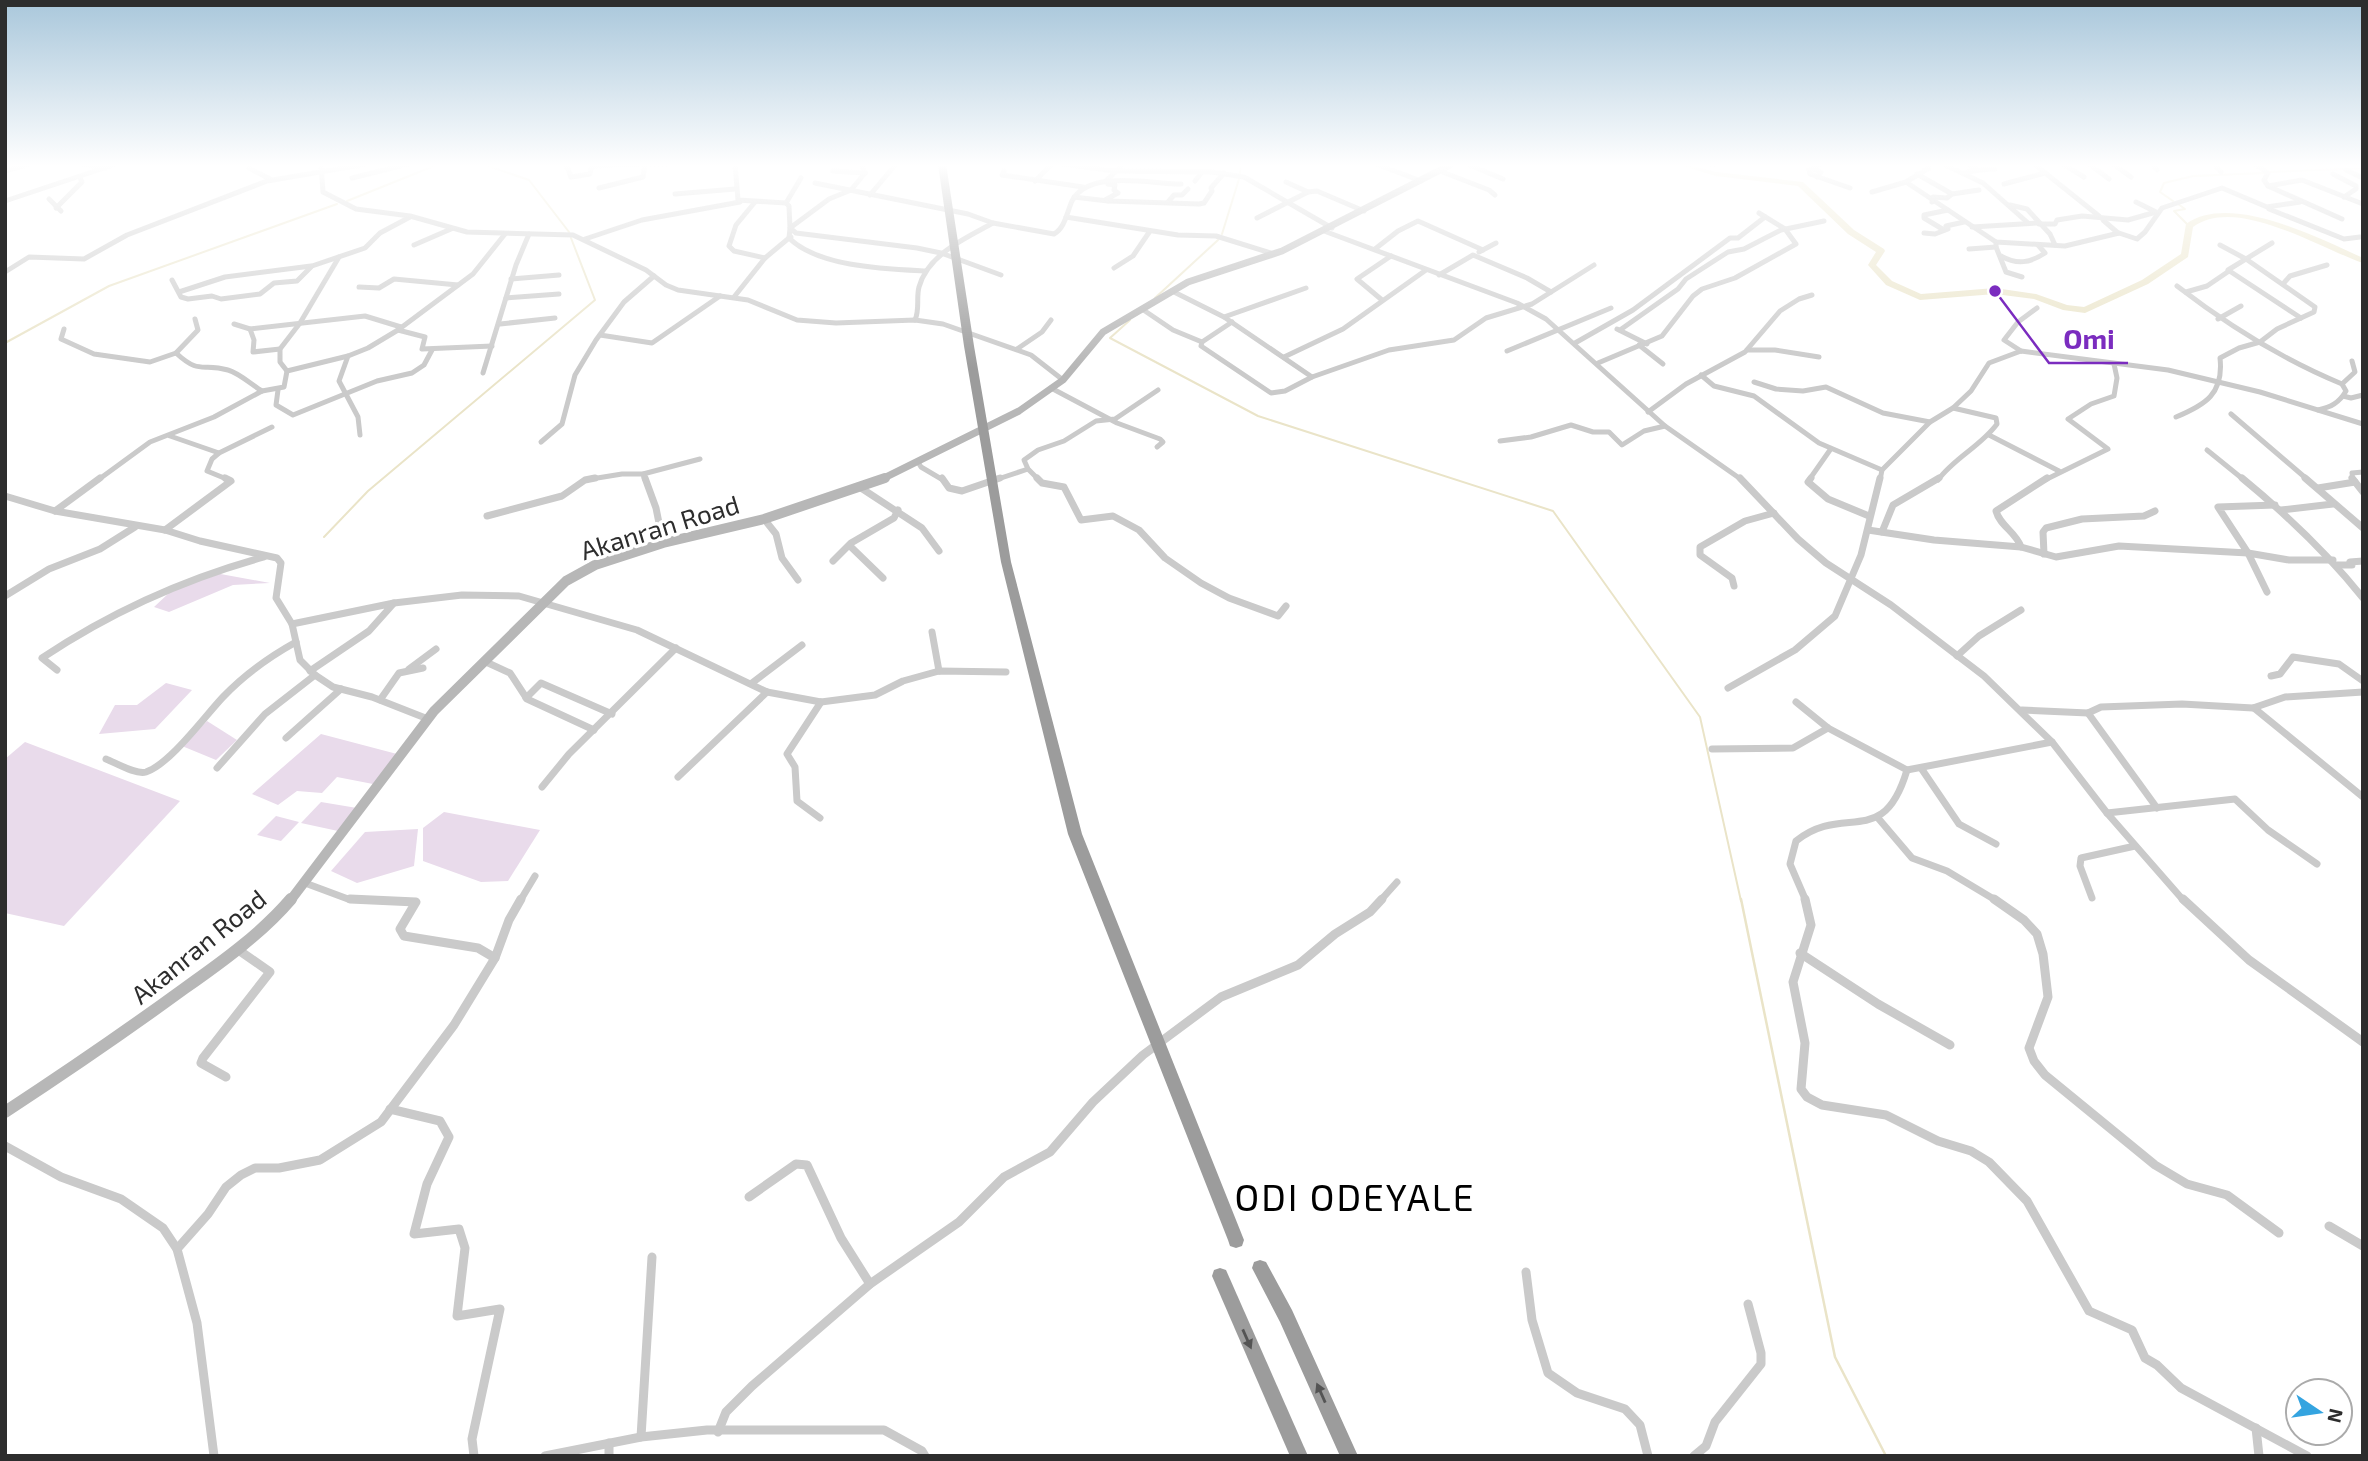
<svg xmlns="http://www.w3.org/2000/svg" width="2368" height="1461" font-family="'Exo 2',sans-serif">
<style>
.green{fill:#e9dbeb}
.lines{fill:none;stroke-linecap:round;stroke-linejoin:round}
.stream-far1{stroke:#eae4c8;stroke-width:2}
.stream{stroke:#eae4c8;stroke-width:2.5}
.river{fill:#eae4c8;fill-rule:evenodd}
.minor-far2{stroke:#cacaca;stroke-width:5}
.minor-far1{stroke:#cacaca;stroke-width:7}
.minor{stroke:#cacaca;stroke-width:9}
.secondary-far2{stroke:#b7b7b7;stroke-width:7}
.secondary-far1{stroke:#b7b7b7;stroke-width:10}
.secondary{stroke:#b7b7b7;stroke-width:12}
.trunk{fill:#9c9c9c;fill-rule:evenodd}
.oneway{fill:#545454}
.labels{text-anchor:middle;stroke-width:7;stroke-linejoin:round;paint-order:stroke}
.street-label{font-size:26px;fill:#2d2d2d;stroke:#fff}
.near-quarter-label{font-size:37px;letter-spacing:2px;fill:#000;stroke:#fff}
.leader{fill:none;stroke:#7b2cbf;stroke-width:2.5}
.callout-dot{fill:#7b2cbf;stroke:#fff;stroke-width:2.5}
.callout-label{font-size:28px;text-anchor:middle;font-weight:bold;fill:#7b2cbf;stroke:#fff;stroke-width:7;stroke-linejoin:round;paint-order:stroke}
</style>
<rect width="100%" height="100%" fill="#fff"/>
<g class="green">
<path d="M215 573 270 583 233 585 169 612 154 607 170 592Z"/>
<path d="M166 683 192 690 155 729 99 734 115 705H137Z"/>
<path d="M207 721 237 740 216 760 182 746Z"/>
<path d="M321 734 397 754 373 784 337 777 322 793 297 791 278 805 252 794Z"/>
<path d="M25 742 180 801 64 926 5 913V759Z"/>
<path d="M321 802 357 808 338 831 301 823Z"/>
<path d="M444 812 540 830 508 881 481 882 423 861V828Z"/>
<path d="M276 816 299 822 281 841 257 835Z"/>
<path d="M418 829 414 866 357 883 331 871 365 832Z"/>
</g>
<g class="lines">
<g class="stream-far1">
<path d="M482 164 529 180 569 232"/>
<path d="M439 165 455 164"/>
<path d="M2350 169 2363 168"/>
<path d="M2269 172 2344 169"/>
<path d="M1240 173 1241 164"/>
<path d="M347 201 439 164"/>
<path d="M2173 201 2160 192 2164 183 2193 176 2264 173"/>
<path d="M2178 204 2185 209 2174 211 2189 226"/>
<path d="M1222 234 1239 179"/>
<path d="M1155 298 1218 240"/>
<path d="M1130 320 1110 338 1258 416 1553 511 1700 717 1741 901"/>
<path d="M5 343 109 286 337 204"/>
<path d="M324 537 368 491 595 300 571 238"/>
</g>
<path class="stream" d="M1741 899 1835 1357 1886 1456"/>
<path class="river" d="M1675 164H1686L1716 172 1803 182 1854 230 1884 249 1885 251 1876 265 1892 281 1921 294 1995 288 2036 294 2067 305 2084 307 2142 280 2181 254 2186 224C2230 192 2319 238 2363 258V263C2319 248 2236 195 2193 227L2188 257 2148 284 2085 313 2063 310 2034 299 1995 294 1920 300 1886 285 1868 265 1876 252 1848 234 1798 186 1716 176Z"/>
<g class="minor-far2">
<path d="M82 164 105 168"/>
<path d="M321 164 323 192 356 209 410 216 467 232 573 235 646 270 666 285 678 290 748 300 797 320 836 323 915 320 943 324 1031 355 1063 380"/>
<path d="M566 164 571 177 590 174 592 164"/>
<path d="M648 164H667"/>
<path d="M735 164 738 200 786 203 789 206 790 228 829 199 851 190 865 173"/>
<path d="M861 164 865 173"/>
<path d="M1062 164 1115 171 1212 172 1244 177 1332 228"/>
<path d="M1376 164 1421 181"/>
<path d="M1467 164 1503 179"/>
<path d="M1709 164H1718"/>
<path d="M1943 164 1983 183 2028 223"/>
<path d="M2034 164 2099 216"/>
<path d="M2063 164 2084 177"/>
<path d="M2089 164 2109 179"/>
<path d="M2113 164 2131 177"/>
<path d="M2152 164 2157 170"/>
<path d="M2214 164 2221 172"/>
<path d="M2255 164 2268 173 2264 180 2268 186 2342 219"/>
<path d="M591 166 643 164"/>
<path d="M249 168 270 179"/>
<path d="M1813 169 1809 170 1810 174 1850 188"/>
<path d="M1978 170 1995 169"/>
<path d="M2346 170 2363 178"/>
<path d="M5 171 29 164"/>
<path d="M833 171 865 173"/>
<path d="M1004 171 1002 175 1083 187"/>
<path d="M1440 171 1489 190 1495 195"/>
<path d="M1964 173 1978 170 1967 164"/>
<path d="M1917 174 1952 194"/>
<path d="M2333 174 2356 186V189L2344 197"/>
<path d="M1817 177 1821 172 1813 169 1820 164"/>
<path d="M352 178 408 164"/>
<path d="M1035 181 1052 164"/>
<path d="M1106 181 1123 164"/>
<path d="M1195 181 1202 172"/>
<path d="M1286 182 1308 192 1317 191 1364 211"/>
<path d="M1906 182 1996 242 2065 246 2119 233 2137 239 2145 232 2162 208 2222 188 2267 207 2300 202"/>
<path d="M815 183 968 214 993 223"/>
<path d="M1108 184 1115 185 1114 190 1118 193 1105 200 1109 201 1199 204 1204 203 1212 191 1211 188 1224 173"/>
<path d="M2004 184 2045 173"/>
<path d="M2268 186 2302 180 2363 204"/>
<path d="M599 188 643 177 645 164"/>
<path d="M1872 192 1906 182 1929 168 1928 165"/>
<path d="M675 194 735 189"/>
<path d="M870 195 896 164"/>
<path d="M1074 197 1108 201"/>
<path d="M49 199 61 211"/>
<path d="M5 201 116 164"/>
<path d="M1168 202 1174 195H1182L1188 189"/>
<path d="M1932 202 1933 197 1947 198 1952 194 1979 190"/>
<path d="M786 203 801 178"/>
<path d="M2010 205 2027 209 2050 234 2055 245"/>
<path d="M56 208 82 182 80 178"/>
<path d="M2269 209 2344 239 2360 237"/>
<path d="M1066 217 1178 235 1216 236 1274 254"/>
<path d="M1257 218 1308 192"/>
<path d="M2103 220 2118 233"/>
<path d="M2039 224H2055L2057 220 2082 216 2128 220 2156 212 2136 202"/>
<path d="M1972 227 2037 223"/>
<path d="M1944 230 1924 218V215L1948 210"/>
<path d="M1324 231 1517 303 1546 319 1665 426 1742 480"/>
<path d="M1924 233 1935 234 1948 229 1946 226 1964 222"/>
<path d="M791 237 789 238C818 267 886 269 926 271"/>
<path d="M585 239 642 220 740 202"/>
<path d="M2272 243 2228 270 2301 318"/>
<path d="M414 245 451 229"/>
<path d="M1996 247 2006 272 2022 277"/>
<path d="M1375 249 1398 231 1418 221 1483 250"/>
<path d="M1969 249 1996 247V242"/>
<path d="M1479 252 1496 243"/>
<path d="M2001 256C2017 265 2030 263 2045 253L2038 245"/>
<path d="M765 258 789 238 790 228 796 233 917 248 941 253 1001 275"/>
<path d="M1114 268 1133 256 1150 231"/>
<path d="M5 272 29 257 84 259 127 235 267 181 367 164"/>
<path d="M1439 275 1473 255 1527 278 1551 292"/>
<path d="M511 279 559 275"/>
<path d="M172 280 181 297 188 299 212 296 221 299 260 294 274 283 297 281 312 266 365 248 380 233 410 217"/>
<path d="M2283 284 2290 276 2327 265"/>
<path d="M2177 286C2229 326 2281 359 2342 384L2346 391C2339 403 2331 407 2318 410"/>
<path d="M359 287 379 288 394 279 458 285"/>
<path d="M1172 291 1224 317 1312 377 1389 350 1454 340 1486 318 1532 304 1594 265"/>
<path d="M179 292 225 277 311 266"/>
<path d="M2186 292 2207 286 2229 271"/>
<path d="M734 297 765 258 734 251 729 246 736 225 755 202"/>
<path d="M506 298 559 294"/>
<path d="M1382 300 1357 279 1391 256"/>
<path d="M1142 309 1173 330 1202 342"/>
<path d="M1224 317 1306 288"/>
<path d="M2218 319 2241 306"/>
<path d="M915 320C920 309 916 298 919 287 928 254 966 238 993 223L1054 234C1065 228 1067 212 1072 201 1089 169 1150 184 1181 184"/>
<path d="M1232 322 1202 342 1201 346 1271 393 1285 391 1312 377"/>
<path d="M234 324 250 329 365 316 401 327"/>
<path d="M500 324 555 318"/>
<path d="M64 329 61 339 94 354 150 362 176 353C201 376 202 362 228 370 239 373 252 385 262 391"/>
<path d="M250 329 254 340 253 352 280 349"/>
<path d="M1617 329 1647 344"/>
<path d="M398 330 425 337 422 349 492 346"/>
<path d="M1620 330 1678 289 1686 279 1728 252 1744 249 1781 230 1824 221"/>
<path d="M600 335 652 343 720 296"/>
<path d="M1575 343 1633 310 1730 238H1738L1765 217"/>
<path d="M1639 345 1663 364"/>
<path d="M1017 349 1042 332 1051 320"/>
<path d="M1747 350H1775L1819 357"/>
<path d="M1507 351 1611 308"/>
<path d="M2021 351 2004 340 2018 322 2037 308"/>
<path d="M176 353 198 330 195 319"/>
<path d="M348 356 339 381 358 417 360 435"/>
<path d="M1284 357 1343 329 1426 270"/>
<path d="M1598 363 1662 336 1693 296 1702 289 1735 278 1796 244 1785 229 1759 213"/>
<path d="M287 371 280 362V349L300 323 339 257"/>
<path d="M483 373 516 265 529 234"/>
<path d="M1701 375 1714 386 1754 396 1819 443 1882 470"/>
<path d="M1754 382 1776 389 1803 391 1826 387 1883 413 1930 422"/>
<path d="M2342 384 2355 372 2352 361"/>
<path d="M1051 388 1117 423 1160 439 1163 442 1157 447"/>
<path d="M278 390 276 405 293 415 377 381 412 373 424 365 432 350"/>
<path d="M2343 396 2351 398 2363 395"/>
<path d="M1648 412 1686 384 1745 352 1780 311 1799 299 1812 295"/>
<path d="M2231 414 2308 480"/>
<path d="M2176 417C2205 405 2224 394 2220 358L2239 348 2260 342 2277 329 2314 312 2315 307 2246 259 2220 245"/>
<path d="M1989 435 2059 471"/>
<path d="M170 436 219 453"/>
<path d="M1500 441 1531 437 1571 425 1593 432H1609L1622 445 1644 431 1665 426"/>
<path d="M541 442 562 424 575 375 596 340 624 302 654 276"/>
<path d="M2207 450 2244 480"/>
<path d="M918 462 921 467 943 480"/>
<path d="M643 474 645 480"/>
<path d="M98 480 150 442 214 417 262 391 284 387 287 371 348 356 368 348 398 330 473 274 505 234"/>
<path d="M229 480 207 471 212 459 219 453 272 427"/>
<path d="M585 480 622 474H643L700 459"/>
<path d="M995 480 1028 469"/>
<path d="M1039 480 1028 469 1024 460 1038 450 1064 441 1096 421 1115 419 1158 390"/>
<path d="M1809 480 1830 450"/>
<path d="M1880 480 1882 470 1930 422 1953 408 1971 391 1989 363 2021 351 2168 370 2260 392 2363 424"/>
<path d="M1938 480C1954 458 1981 446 1997 424L1996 418 1953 408"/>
<path d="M2045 480 2108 449 2068 419 2091 404 2114 396 2117 378 2114 364"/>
<path d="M2353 480 2352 473 2363 472"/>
</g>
<g class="minor-far1">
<path d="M645 478 656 508 663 543"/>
<path d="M942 478 949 488 962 491 1000 478"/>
<path d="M1037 478 1042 483 1064 487 1081 520 1113 516 1139 530 1165 558 1201 583 1229 598 1278 616 1286 606"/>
<path d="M1740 478 1798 539 1826 563 1891 605 1984 676 2052 742 2107 813 2184 901"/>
<path d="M1811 478 1808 482 1828 499 1869 516"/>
<path d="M2242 478C2287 515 2327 553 2363 598"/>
<path d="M2305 478 2363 528"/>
<path d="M2352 478 2363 492"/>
<path d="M861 488 922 528 939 551"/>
<path d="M2318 488 2355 482"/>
<path d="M5 496 55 511 165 530 200 541 277 558 281 563 276 598 292 624 300 660 315 675 333 687 372 697 428 719"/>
<path d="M2281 510 2333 504"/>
<path d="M55 511 100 478"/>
<path d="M487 516 562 496 585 480 595 478"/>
<path d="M764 519 776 534 782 558 798 580"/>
<path d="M165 530 231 481 225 478"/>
<path d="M1868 530 1934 540 2021 547 2056 557 2119 546 2248 553 2218 507 2275 505"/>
<path d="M1882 532 1893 505 1939 478"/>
<path d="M850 546 883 578"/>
<path d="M2021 547C2016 532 2000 526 1996 511L2047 478"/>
<path d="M2044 554 2043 532 2046 528 2082 519 2144 516 2155 511"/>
<path d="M833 561 851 543 894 518 898 510"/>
<path d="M2337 565H2352L2350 562 2363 561"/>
<path d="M1734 586 1732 578 1700 555V547L1745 521 1774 513"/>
<path d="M2267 592 2248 553 2289 560H2333"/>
<path d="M5 596 49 569 100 549 135 527"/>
<path d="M394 603 462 595 519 596 637 630 767 692 821 702 875 695 903 681 939 671 1006 672"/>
<path d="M292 624 394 603 369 631 310 671"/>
<path d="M932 632 939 671"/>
<path d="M1957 656 1979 636 2021 610"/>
<path d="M486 662 510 673 527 699 594 730"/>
<path d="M409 669 436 649"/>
<path d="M57 670 42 658C111 612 184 579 264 557"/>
<path d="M2271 676 2280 674 2293 657 2339 664 2363 681"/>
<path d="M752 683 802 645"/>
<path d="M1728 688 1795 650 1835 616 1861 555 1880 478"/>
<path d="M526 698 541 683 612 714"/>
<path d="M380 700 399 673 423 668"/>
<path d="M1796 702 1828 728 1907 770 2052 742"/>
<path d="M2254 708 2363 797"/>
<path d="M2022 710 2088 713 2101 707 2182 704 2253 708 2285 697 2363 692"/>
<path d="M2088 713 2157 808"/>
<path d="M286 738 341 689"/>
<path d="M1712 749 1793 748 1828 728"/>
<path d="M106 759C116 763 136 775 146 772 170 764 205 716 223 697 244 675 269 657 296 642"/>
<path d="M217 768 265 714 315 675"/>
<path d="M1921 768 1959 824 1996 844"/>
<path d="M678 777 767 692"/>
<path d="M542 787 569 754 676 648"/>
<path d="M2107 813 2235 799 2268 830 2317 864"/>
<path d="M820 818 797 801 795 767 787 754 821 702"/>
<path d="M1878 818 1912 858 1947 871 1997 901"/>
<path d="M305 883 348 899 390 901"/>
<path d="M2092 898 2080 866 2081 858 2135 846"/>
<path d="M520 901 535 876"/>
<path d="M1380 901 1397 882"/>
<path d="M1806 901 1790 864 1796 841C1845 802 1883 851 1907 770"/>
</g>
<g class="minor">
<path d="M1805 899 1811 925 1793 982 1805 1043 1801 1089 1807 1097 1822 1105 1886 1115 1938 1141 1971 1151 1989 1162 2027 1201 2089 1311 2132 1330 2145 1358 2157 1365 2181 1388 2307 1456"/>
<path d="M1994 899 2024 920 2037 934 2043 954 2048 997 2029 1048 2034 1061 2045 1075 2155 1165 2187 1184 2227 1195 2279 1233"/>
<path d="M2183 899 2249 960 2363 1042"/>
<path d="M1800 953 1878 1004 1950 1045"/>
<path d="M495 958 509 920 521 899"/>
<path d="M226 1077 201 1063 203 1058 270 972 237 949"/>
<path d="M390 1109 440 1121 449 1137 427 1184 414 1234 459 1229 465 1248 457 1316 500 1309 472 1439 474 1456"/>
<path d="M5 1146 61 1177 121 1199 163 1228 177 1249 197 1323 214 1456"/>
<path d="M749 1197 796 1164 807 1165 841 1238 870 1284"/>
<path d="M2329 1226 2363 1246"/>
<path d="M177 1249 208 1214 226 1187 241 1175 255 1168H279L320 1160 381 1122 454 1025 495 958 478 948 404 936 400 929 416 902 350 899"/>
<path d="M1526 1272 1532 1320 1548 1373 1577 1393 1625 1409 1640 1425 1648 1456"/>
<path d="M2256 1428 2259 1456"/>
<path d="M718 1432 726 1412 752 1386 870 1284 959 1222 1004 1177 1050 1152 1093 1102 1143 1055 1221 997 1298 965 1335 934 1370 912 1382 899"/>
<path d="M641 1437 652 1257"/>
<path d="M609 1443V1456"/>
<path d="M545 1456 641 1437 707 1430H884L922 1451 925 1456"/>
<path d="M1694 1456 1706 1446 1715 1422 1761 1364V1353L1748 1304"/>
</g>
<path class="secondary-far2" d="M880 480 1019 411 1063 380 1103 332 1188 282 1282 251 1452 164"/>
<path class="secondary-far1" d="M290 901 434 711 566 581 595 565 663 543 764 519 885 478"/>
<path class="secondary" d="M5 1112C66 1072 126 1031 185 988 222 962 262 933 291 899"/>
<g class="trunk">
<path d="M938 164H946L974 346 1011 562 1082 834 1244 1240 1242 1246 1236 1248 1230 1246 1228 1240 1068 834 1001 562 964 346Z"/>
<path d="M1260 1260 1266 1262 1292 1310 1358 1456H1340L1280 1322 1252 1268 1254 1262Z"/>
<path d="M1220 1268 1226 1270 1308 1456H1290L1212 1276 1214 1270Z"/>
</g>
</g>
<defs><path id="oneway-solid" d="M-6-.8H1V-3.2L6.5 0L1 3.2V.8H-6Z" transform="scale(1.75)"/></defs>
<g class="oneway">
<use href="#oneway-solid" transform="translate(1247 1339) rotate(66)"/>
<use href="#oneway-solid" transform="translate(1321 1393) rotate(-114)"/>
</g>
<linearGradient id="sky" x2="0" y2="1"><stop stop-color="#a9c7db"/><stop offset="0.45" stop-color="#fff"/><stop offset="1" stop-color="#fff" stop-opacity="0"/></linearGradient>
<rect width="2368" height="368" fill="url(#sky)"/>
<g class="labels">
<g class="street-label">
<text transform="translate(660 528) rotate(-17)" y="9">Akanran Road</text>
<text transform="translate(199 947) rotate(-39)" y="9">Akanran Road</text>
</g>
<g class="near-quarter-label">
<text x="1355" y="1211">ODI ODEYALE</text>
</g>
</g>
<path class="leader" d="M1995 291L2049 363H2128"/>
<circle class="callout-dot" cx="1995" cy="291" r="7"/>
<g class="callout-label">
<text x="2089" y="349">Omi</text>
</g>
<rect width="2368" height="1461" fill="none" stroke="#2d2d2d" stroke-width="14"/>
<g transform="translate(2319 1412) rotate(103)"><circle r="33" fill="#ffffff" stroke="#ababab" stroke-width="2"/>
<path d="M0-5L12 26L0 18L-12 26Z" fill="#34a4e0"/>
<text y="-10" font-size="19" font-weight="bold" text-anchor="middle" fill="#2d2d2d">N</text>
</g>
</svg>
